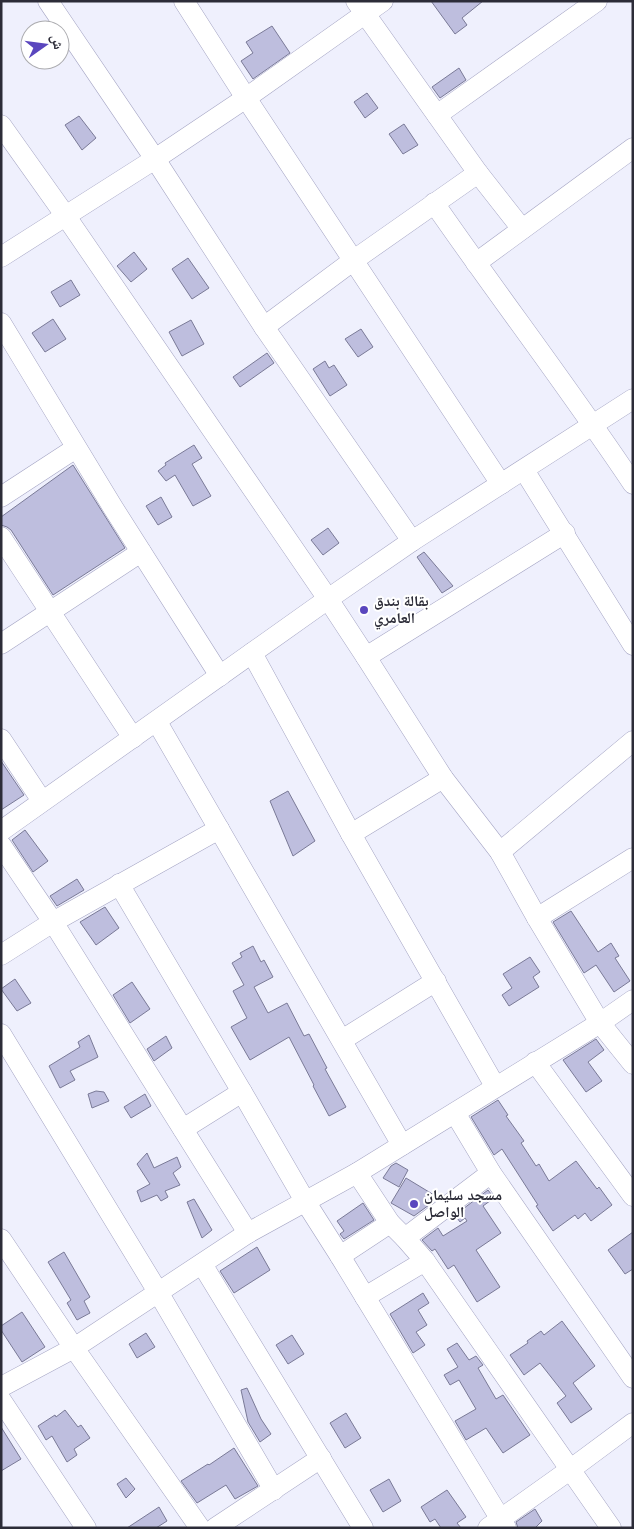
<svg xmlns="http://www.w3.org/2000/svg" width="634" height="1529" font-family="'Work Sans','Noto Naskh Arabic',sans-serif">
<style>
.building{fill:#bebede;stroke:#7a7a97}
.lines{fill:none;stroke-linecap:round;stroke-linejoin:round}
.minor-casing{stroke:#a5a5c4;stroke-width:21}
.minor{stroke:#fff;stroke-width:20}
.poi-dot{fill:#5a46be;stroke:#fff;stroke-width:2}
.labels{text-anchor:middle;stroke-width:4;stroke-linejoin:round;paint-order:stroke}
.poi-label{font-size:15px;font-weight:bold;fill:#2c2c38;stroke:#fff;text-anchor:start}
</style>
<rect width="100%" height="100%" fill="#eff0fd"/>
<g class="building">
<path d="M431 1H483L462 18 467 25 455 34Z"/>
<path d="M272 26 290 53 253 79 241 61 253 53 246 42Z"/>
<path d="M459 68 466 80 440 98 432 87Z"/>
<path d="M367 93 378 108 365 118 354 102Z"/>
<path d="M79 116 96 138 82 150 65 125Z"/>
<path d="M404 124 418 145 403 154 389 134Z"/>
<path d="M134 252 147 269 131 282 117 266Z"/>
<path d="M188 258 209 288 192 299 172 269Z"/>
<path d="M71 280 80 295 60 307 51 292Z"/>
<path d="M53 319 66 339 45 352 32 333Z"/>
<path d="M191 320 204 344 182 356 169 332Z"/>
<path d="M361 329 373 347 358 357 345 339Z"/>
<path d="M267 353 274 363 240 387 233 377Z"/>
<path d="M325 361 329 368 334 365 347 385 330 396 313 369Z"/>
<path d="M194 445 202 458 192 464 211 496 193 506 175 475 166 481 158 471 166 465 165 463Z"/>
<path d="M73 465 125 548 53 595 11 530 7 527 1 525V517Z"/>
<path d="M161 497 172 517 158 525 146 506Z"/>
<path d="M328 528 339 543 323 555 311 540Z"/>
<path d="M424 552 453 586 442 593 417 557Z"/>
<path d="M1 761 24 795 1 810Z"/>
<path d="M288 791 315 841 293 856 270 801Z"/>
<path d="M25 830 48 861 33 872 12 840Z"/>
<path d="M77 879 84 890 57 906 50 896Z"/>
<path d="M105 907 119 928 96 945 80 922Z"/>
<path d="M571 911 598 952 611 943 619 956 615 958 630 981 614 992 596 965 584 973 553 922Z"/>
<path d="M253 946 261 962 264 960 273 977 254 987 268 1013 287 1003 304 1036 309 1034 327 1068 325 1069 346 1107 329 1116 313 1086 314 1085 289 1037 250 1060 231 1027 247 1018 233 991 244 985 232 963 242 957 240 953Z"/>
<path d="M530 957 540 972 533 977 539 987 509 1006 502 995 512 988 503 974Z"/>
<path d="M15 979 31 1003 17 1011 1 989Z"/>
<path d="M132 982 150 1009 130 1023 113 995Z"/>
<path d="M89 1035 98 1057 70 1071 75 1080 60 1088 49 1066 80 1047 78 1042Z"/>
<path d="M166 1036 172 1048 154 1061 147 1049Z"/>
<path d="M596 1039 604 1050 588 1062 602 1081 586 1092 563 1060Z"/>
<path d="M96 1091 104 1092 109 1101 92 1108 88 1094Z"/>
<path d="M145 1094 151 1106 131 1118 124 1107Z"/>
<path d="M498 1100 508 1115 506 1116 524 1141 521 1143 536 1166 539 1164 549 1181 576 1161 597 1189 599 1187 612 1205 591 1221 585 1213 578 1219 575 1215 553 1231 536 1206 538 1205 502 1149 494 1155 471 1117Z"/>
<path d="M147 1153 154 1168 177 1157 181 1167 173 1173 180 1185 165 1191 168 1197 161 1201 157 1195 141 1202 137 1191 150 1184 137 1164Z"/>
<path d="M396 1163 408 1170 399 1187 383 1178 391 1166Z"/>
<path d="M406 1178 434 1195 429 1205 414 1216 391 1203Z"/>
<path d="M488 1190 494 1198 483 1206 501 1233 476 1250 500 1287 477 1302 454 1265 448 1269 435 1249 432 1251 422 1240 438 1228 443 1236 467 1221 465 1218 460 1222 455 1215Z"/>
<path d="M194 1199 212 1230 202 1238 187 1202Z"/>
<path d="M363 1203 374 1220 344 1239 340 1234 344 1231 337 1221Z"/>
<path d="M633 1232V1269L625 1274 608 1250Z"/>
<path d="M257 1247 270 1270 234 1293 220 1271Z"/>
<path d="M64 1252 90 1297 84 1301 90 1313 77 1320 67 1303 71 1300 48 1262Z"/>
<path d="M423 1293 429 1303 418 1310 427 1325 416 1332 425 1345 413 1353 390 1314Z"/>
<path d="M22 1312 45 1347 22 1362 1 1330V1326Z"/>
<path d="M562 1321 595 1366 573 1383 592 1409 571 1423 557 1403 566 1396 540 1363 524 1375 510 1355 528 1343 527 1341 541 1331 544 1335Z"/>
<path d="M146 1333 155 1347 137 1358 129 1344Z"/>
<path d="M292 1335 304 1354 288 1364 276 1345Z"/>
<path d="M457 1343 469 1360 476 1356 483 1365 478 1368 496 1399 503 1395 530 1435 503 1453 486 1428 466 1440 455 1421 476 1409 459 1380 450 1385 444 1375 458 1367 447 1349Z"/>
<path d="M247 1388 261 1419 271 1434 260 1442 248 1422 241 1390Z"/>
<path d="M65 1410 78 1427 81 1425 90 1438 74 1449 77 1455 67 1462 52 1436 46 1440 38 1426 55 1415 56 1417Z"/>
<path d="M346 1413 361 1438 345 1448 330 1423Z"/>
<path d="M1 1427 21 1459 1 1471Z"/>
<path d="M234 1448 258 1486 235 1499 226 1485 197 1503 181 1481 208 1464 209 1465Z"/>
<path d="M126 1478 135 1489 126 1498 117 1484Z"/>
<path d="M389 1479 401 1501 383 1512 370 1490Z"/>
<path d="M447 1490 466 1517 457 1523 461 1528H441L435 1519 430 1522 421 1507Z"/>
<path d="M159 1507 167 1521 156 1528H127Z"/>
<path d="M535 1509 542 1521 535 1528H518L516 1522Z"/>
</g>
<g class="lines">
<defs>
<g id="minor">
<path d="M48 1 155 159 264 327 412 541"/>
<path d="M184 1 246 98 501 484"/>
<path d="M356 1 478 173 522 229"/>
<path d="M437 115 597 1"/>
<path d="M1 125 65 215 328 599 366 657 443 778 500 852 537 918 600 1023 633 1064"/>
<path d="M434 203C499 297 569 388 633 484"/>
<path d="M1 257 155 159 246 98 383 1"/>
<path d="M476 263 633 148"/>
<path d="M1 323 112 506 220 676"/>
<path d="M264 327 354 260 478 173"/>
<path d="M524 470 633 645"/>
<path d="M1 497 76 448"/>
<path d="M1 537 133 738"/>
<path d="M1 644 141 552"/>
<path d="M252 653 351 834 495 1086"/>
<path d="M366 657 565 533"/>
<path d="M157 722 402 1145"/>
<path d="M1 739 42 801"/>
<path d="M1 831 328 599 412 541 633 399"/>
<path d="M351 834 443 778"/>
<path d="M1 845 53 922 248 1233"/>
<path d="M500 852 633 741"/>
<path d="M119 884 242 1092 305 1201 340 1256 506 1528"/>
<path d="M537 918 633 858"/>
<path d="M1 955 53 922 219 829"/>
<path d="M1 1034 158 1292 274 1490"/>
<path d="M342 1040 436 981"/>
<path d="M535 1062 633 1196"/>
<path d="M455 1113 491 1173 633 1378"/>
<path d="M183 1129 242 1092"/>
<path d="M357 1173 390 1223 405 1238 425 1261 611 1528"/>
<path d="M405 1238 491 1173"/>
<path d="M1 1239 74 1348 200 1528"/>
<path d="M340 1256 390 1223"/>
<path d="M202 1264 363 1528"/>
<path d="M365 1297 425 1261"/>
<path d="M1 1387 74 1348 248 1233 357 1173 600 1023 633 1000"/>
<path d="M1 1400 86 1528"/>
<path d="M215 1528 321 1458"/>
<path d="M488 1528 571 1469 633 1423"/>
</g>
</defs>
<use href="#minor" class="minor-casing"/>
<use href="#minor" class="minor"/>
</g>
<g class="poi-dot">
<circle cx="364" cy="610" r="5"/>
<circle cx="414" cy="1204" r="5"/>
</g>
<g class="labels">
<g class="poi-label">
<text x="374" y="606">بقالة بندق<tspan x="374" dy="17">العامري</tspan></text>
<text x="424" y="1200">مسجد سليمان<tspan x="424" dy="17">الواصل</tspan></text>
</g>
</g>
<rect width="634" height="1529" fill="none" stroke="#2c2c38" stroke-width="5"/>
<g transform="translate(45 45) rotate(76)"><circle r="24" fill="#ffffff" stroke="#ababaf"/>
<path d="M0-4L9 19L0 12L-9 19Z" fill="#5a46be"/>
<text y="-8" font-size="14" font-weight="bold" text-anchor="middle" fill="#2c2c38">ش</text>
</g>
</svg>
